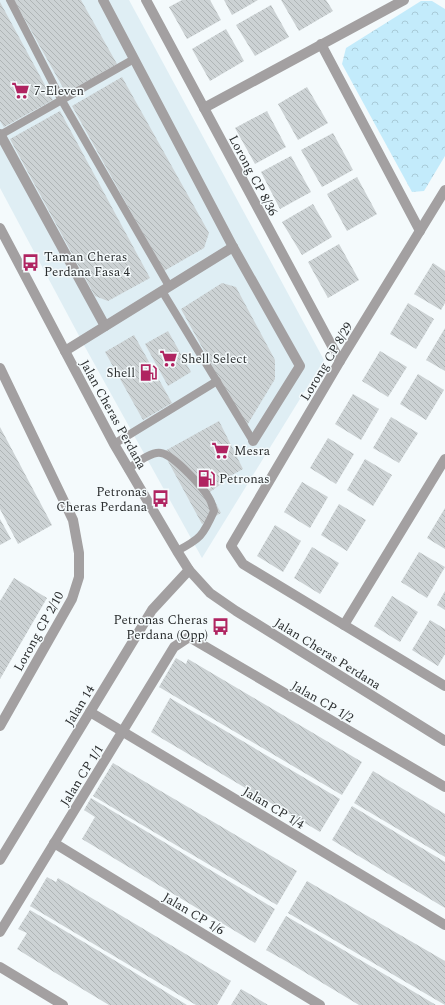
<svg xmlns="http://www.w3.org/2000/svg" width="445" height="1005" font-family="Spectral,serif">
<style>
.built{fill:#dfeef4}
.park{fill:url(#park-crowns)}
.building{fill:url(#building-back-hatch)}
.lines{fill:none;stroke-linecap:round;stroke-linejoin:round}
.service{stroke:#a3a0a1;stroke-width:8}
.minor{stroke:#a3a0a1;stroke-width:10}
.tertiary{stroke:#a3a0a1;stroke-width:10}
.labels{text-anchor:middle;stroke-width:3;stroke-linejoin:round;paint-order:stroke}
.poi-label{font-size:13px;fill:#2b2e2f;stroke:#f4fafc;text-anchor:start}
.street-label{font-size:13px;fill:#2b2e2f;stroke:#f4fafc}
</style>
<defs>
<pattern id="park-crowns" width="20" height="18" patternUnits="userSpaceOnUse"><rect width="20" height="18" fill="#c3ebfb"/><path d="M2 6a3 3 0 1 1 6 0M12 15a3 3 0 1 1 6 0" fill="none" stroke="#a8cad7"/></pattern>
<pattern id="building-back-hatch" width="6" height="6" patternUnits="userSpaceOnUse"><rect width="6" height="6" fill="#ccd2d4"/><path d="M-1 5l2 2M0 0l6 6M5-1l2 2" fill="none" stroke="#afb5b6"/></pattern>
</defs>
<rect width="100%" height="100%" fill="#f4fafc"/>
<path class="built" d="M0 0H129L324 360 202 558 85 347 0 188Z"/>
<path class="park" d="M421 1H432L445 9V156L424 191 412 192 342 64 346 48Z"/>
<g class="building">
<path d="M14 0H81L117 64 66 93Z"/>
<path d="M182 0H210L221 20 187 39 169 7Z"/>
<path d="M224 0H258L232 15Z"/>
<path d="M281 0H326L333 11 299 31Z"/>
<path d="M0 2 53 100 4 127 0 121Z"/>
<path d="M271 5 289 37 255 56 236 25Z"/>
<path d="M226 29 244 61 210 81 192 49Z"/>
<path d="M122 77 209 233 204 248 164 271 72 106Z"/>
<path d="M307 87 328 123 298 140 278 104Z"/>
<path d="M60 111 150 278 108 301 95 296 10 139Z"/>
<path d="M267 111 286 147 255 164 235 128Z"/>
<path d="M333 133 353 170 322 187 301 150Z"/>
<path d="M291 156 311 192 280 209 261 172Z"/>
<path d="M357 177 377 214 347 231 327 194Z"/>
<path d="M313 204 332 237 302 255 282 222Z"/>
<path d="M339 244 359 280 328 298 308 262Z"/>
<path d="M433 263 445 271V303L441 310 414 294Z"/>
<path d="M222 283 236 287 275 360V379L246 427 181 309Z"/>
<path d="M408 303 434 319 416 349 390 334Z"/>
<path d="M445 328V371L426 360Z"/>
<path d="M168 331 191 372 168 386 145 344Z"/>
<path d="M134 335 172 403 143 420 105 352Z"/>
<path d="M380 351 407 367 388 397 362 381Z"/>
<path d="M418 374 444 390 426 420 400 404Z"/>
<path d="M353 394 379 409 361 440 335 424Z"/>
<path d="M391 417 418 433 399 463 373 448Z"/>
<path d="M219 421 243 469 223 480 224 482 210 492 221 513 202 524 163 452Z"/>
<path d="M0 427 52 525 18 544 0 509Z"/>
<path d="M328 438 354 454 336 484 310 468Z"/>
<path d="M365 459 392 475 373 506 347 490Z"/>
<path d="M302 482 328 497 310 528 284 512Z"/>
<path d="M339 504 366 520 347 551 321 535Z"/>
<path d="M445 508V549L427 538Z"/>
<path d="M0 519 11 539 0 545Z"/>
<path d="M275 525 301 541 283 572 257 556Z"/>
<path d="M312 547 339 563 320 594 294 578Z"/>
<path d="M419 552 445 567 427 598 401 582Z"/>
<path d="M14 578 47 598 0 679V601Z"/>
<path d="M445 591V610L437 605Z"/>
<path d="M392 596 418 612 400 642 374 626Z"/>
<path d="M430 620 445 629V654L438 666 412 650Z"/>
<path d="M176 658 186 664 188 659 362 762 342 795 159 687Z"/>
<path d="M170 698 340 799 320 832 151 732Z"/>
<path d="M113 763 297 871 277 905 93 796Z"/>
<path d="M373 771 445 814V857L354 803Z"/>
<path d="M91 798 275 909 255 943 82 839 95 817 84 810Z"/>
<path d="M352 806 445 862V908L332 840Z"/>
<path d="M47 877 56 882 58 878 231 981 217 1005H196L30 906Z"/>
<path d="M307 881 445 961V1005L288 913Z"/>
<path d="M30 910 124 966 187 1005H109L54 972 17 949 27 933 18 929Z"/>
<path d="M286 916 384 974 436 1005H359L291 964 266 950Z"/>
<path d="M241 989 253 996 268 1005H231Z"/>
</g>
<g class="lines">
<g class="service">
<path d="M10 0 61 99 169 286"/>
<path d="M0 135 134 59"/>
<path d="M162 291 253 441"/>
<path d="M114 444 217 381"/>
<path d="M128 469C137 463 151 451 161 453 174 455 206 490 211 502 212 505 213 508 214 511 203 536 200 539 177 551"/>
</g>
<g class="minor">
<path d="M103 0 233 247 300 366 253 441"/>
<path d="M146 0 340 361"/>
<path d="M321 44 420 231"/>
<path d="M204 108 404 0"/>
<path d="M0 134 105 326"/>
<path d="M445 190 340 361 231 546 243 564 445 686"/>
<path d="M65 351 233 247"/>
<path d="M0 368 73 520 79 553V577L72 599 0 726"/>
<path d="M344 625 445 459"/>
<path d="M90 712 445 925"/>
<path d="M54 843 320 1005"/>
<path d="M0 932 174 647 189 637 445 787"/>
<path d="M0 967 63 1005"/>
</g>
<g class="tertiary">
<path d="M0 228 114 444 177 551 189 570 210 593 236 611 445 741"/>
<path d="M0 860 152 610 189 570"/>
</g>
</g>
<defs>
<symbol id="supermarket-bare" viewBox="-9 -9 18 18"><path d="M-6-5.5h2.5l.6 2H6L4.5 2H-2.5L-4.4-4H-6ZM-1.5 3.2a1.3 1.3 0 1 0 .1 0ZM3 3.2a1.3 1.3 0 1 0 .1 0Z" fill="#b02461" stroke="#f4fafc" stroke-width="2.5" paint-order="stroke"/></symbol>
<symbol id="bus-bare" viewBox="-9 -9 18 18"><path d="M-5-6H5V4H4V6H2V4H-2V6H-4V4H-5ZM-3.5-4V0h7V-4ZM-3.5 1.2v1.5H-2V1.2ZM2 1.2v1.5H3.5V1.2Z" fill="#b02461" stroke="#f4fafc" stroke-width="2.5" paint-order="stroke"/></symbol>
<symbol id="fuel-bare" viewBox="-9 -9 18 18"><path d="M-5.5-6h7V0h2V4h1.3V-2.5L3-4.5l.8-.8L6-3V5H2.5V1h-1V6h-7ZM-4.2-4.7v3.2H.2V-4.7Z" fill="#b02461" stroke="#f4fafc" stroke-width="2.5" paint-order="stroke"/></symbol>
</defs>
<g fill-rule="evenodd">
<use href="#supermarket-bare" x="8" y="78" width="25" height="25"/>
<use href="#bus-bare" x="18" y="250" width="25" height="25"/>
<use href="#supermarket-bare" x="156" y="346" width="25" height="25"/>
<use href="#fuel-bare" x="136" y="360" width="25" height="25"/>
<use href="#supermarket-bare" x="208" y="438" width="25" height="25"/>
<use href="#fuel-bare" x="194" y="466" width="25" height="25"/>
<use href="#bus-bare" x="148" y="486" width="25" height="25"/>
<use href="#bus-bare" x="208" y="614" width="25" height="25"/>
</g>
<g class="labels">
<g class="poi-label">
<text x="34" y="95">7-Eleven</text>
<text x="44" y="261">Taman Cheras<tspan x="44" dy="15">Perdana Fasa 4</tspan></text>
<text x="181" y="363">Shell Select</text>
<text x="135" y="377" text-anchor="end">Shell</text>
<text x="234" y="455">Mesra</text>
<text x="219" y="483">Petronas</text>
<text x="147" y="496" text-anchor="end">Petronas<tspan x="147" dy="15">Cheras Perdana</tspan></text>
<text x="208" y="624" text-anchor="end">Petronas Cheras<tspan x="208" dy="15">Perdana (Opp)</tspan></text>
</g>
<g class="street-label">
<text transform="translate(254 175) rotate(62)" y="5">Lorong CP 8/36</text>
<text transform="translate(326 361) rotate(-59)" y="5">Lorong CP 8/29</text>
<text transform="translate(114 414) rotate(61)" y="5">Jalan Cheras Perdana</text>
<text transform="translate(38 631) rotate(-61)" y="5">Lorong CP 2/10</text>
<text transform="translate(328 653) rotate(32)" y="5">Jalan Cheras Perdana</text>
<text transform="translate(323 701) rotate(30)" y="5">Jalan CP 1/2</text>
<text transform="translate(79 705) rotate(-59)" y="5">Jalan 14</text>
<text transform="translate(81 775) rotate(-58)" y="5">Jalan CP 1/1</text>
<text transform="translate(274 807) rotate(31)" y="5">Jalan CP 1/4</text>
<text transform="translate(194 913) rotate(31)" y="5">Jalan CP 1/6</text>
</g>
</g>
</svg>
